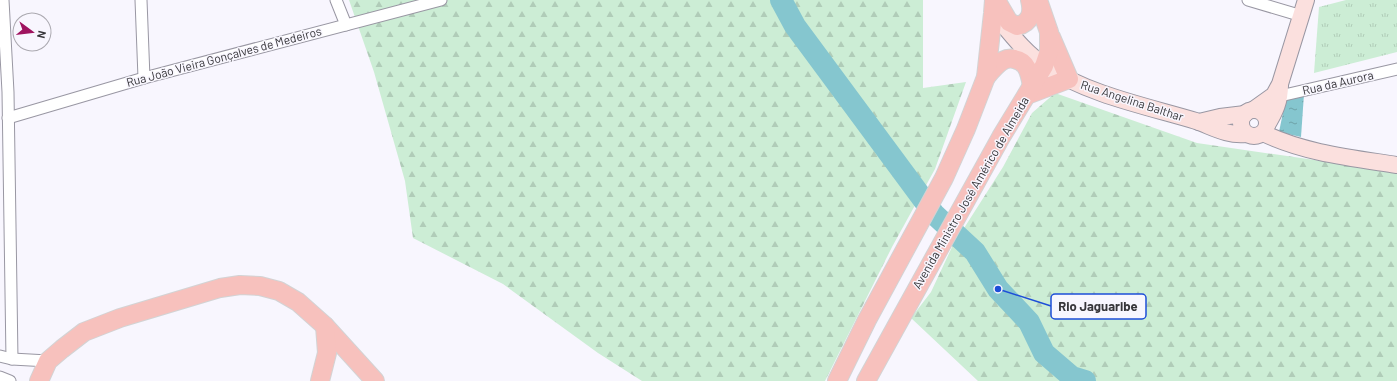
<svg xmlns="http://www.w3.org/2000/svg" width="1397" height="381" font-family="Barlow,sans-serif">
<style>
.grass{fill:url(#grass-tufts)}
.forest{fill:url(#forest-firs)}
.water{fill:url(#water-ripples)}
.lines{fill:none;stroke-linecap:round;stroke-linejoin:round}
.river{stroke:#85c6cf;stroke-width:22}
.street-casing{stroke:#9997a3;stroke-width:13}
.secondary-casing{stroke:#9997a3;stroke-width:18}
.primary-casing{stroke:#d3d3d4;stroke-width:20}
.street{stroke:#fff;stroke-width:11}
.secondary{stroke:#fbe0de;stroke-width:16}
.primary{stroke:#f7c1bd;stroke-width:18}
.labels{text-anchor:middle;stroke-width:3;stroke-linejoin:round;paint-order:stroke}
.street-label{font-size:12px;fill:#37363a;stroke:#f8f6fe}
.leader{fill:none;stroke:#1d4ed8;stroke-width:1.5}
.callout-dot{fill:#1d4ed8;stroke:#f8f6fe;stroke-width:1.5}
.callout{fill:#f8f6fe;stroke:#1d4ed8;stroke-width:1.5}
.callout-label{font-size:13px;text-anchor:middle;font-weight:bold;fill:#37363a}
</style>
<defs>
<pattern id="grass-tufts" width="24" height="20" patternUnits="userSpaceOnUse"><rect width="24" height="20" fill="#ccedd5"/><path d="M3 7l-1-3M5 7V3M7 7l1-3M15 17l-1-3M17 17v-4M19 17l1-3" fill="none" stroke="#b0ccb8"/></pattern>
<pattern id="forest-firs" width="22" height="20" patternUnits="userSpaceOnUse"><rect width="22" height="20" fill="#ccedd5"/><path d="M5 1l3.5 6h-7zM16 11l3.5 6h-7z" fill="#b0ccb8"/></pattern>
<pattern id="water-ripples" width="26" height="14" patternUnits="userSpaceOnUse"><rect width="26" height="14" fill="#85c6cf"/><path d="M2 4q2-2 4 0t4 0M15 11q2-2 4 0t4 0" fill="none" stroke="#6ea2a9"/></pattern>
</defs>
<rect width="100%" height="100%" fill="#f8f6fe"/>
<path class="grass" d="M1346 0H1397V52L1314 73 1319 7Z"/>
<g class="forest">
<path d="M349 0H923V88L966 82 935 169 892 247 825 381H642L598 353 503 284 413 238 405 181 374 72Z"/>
<path d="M1055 93 1197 143 1397 172V381H978L911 318 931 292 952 247 1003 167 1032 113Z"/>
</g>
<path class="water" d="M1304 94 1301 137 1279 132 1286 98Z"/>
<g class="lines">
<path class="river" d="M781 0 795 26 934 214 975 252 998 289 1029 322 1044 353 1072 377 1085 381"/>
<defs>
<g id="street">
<path d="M3 0 8 92 12 359"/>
<path d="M141 0 144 78"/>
<path d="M336 0 346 25"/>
<path d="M1248 0 1302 16"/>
<path d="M1274 95 1280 96 1397 69"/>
<path d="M8 118 144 78 441 0"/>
<path d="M0 356 12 359 48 361"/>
<path d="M0 377 10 381"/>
</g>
<g id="secondary">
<path d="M996 16C1011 34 1025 53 1045 66 1089 95 1146 106 1196 121 1213 127 1227 136 1246 134"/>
<circle cx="1254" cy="123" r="13"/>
<path d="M1253 110 1274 95 1280 84 1306 0"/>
<path d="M1199 122 1220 117 1245 114"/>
<path d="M1267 125C1275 112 1280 101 1280 85"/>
<path d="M1263 133C1304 153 1352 158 1397 165"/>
</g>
<g id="primary">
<path d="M996 0 1009 22 1017 26C1031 23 1033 12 1030 0"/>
<path d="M986 77C991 71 996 65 1002 61 1006 59 1010 58 1014 59 1028 61 1030 75 1032 86"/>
<path d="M1027 95 1069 79 1051 37"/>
<path d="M39 381 48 361 62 349 84 332 120 318 220 288 240 285 260 286 279 291 298 302 325 326 375 381"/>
<path d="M320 381 327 353 325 326"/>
<path d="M837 381 867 320 944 178 966 129 986 77 993 13 994 0"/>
<path d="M866 381 1001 137 1044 66 1049 51V32L1038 0"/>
</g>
</defs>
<use href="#street" class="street-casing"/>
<use href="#secondary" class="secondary-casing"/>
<use href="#primary" class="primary-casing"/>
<use href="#street" class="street"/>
<use href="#secondary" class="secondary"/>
<use href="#primary" class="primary"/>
</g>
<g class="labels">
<g class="street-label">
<text transform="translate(224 57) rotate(-15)" y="4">Rua João Vieira Gonçalves de Medeiros</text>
<text transform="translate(1338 83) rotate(-13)" y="4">Rua da Aurora</text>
<text transform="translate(1132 101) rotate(18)" y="4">Rua Angelina Balthar</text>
<text transform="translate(971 193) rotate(-60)" y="4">Avenida Ministro José Américo de Almeida</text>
</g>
</g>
<path class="leader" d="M998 289L1051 306"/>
<circle class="callout-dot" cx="998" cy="289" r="4"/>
<rect class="callout" x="1051" y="294" width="95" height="25" rx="4"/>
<g class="callout-label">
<text x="1098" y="311">Rio Jaguaribe</text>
</g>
<g transform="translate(32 32) rotate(105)"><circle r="19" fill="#f8f6fe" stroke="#aba9b0"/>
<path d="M0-3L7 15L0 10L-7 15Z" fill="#9f135f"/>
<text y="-6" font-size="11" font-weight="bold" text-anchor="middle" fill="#37363a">N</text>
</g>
</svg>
